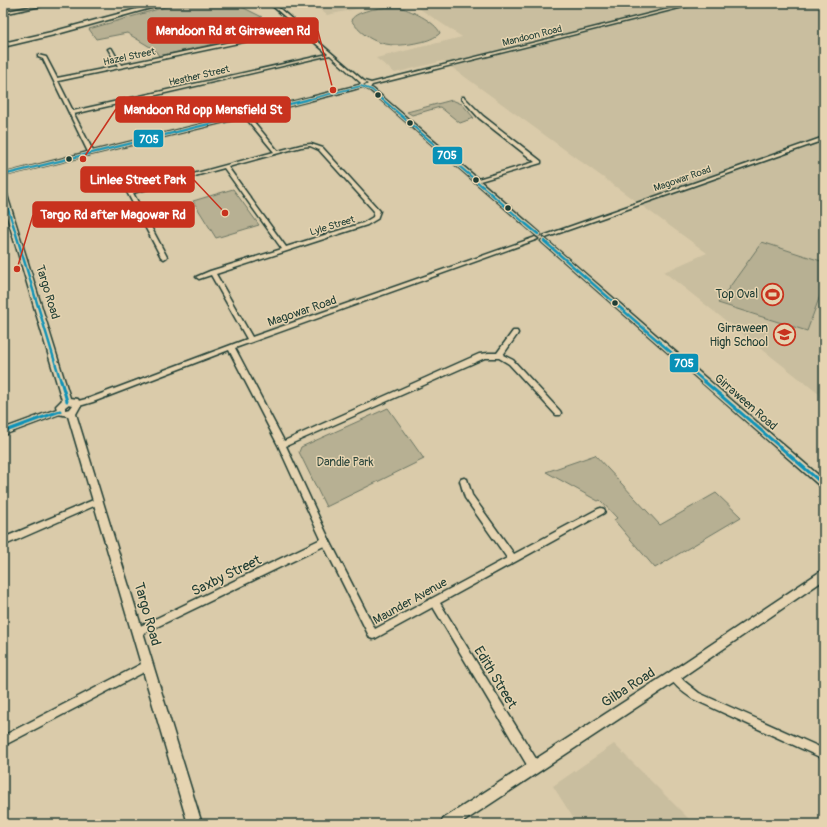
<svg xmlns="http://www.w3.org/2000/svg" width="827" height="827" font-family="Pangolin,sans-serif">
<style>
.built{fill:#c9be9f}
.green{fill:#b7b093;stroke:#6b7664}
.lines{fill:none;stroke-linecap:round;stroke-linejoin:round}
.minor-casing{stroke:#1f3d34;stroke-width:3}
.tertiary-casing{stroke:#1f3d34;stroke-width:3}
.trunk-casing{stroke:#1f3d34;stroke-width:3}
.minor{fill:#e6d4b1;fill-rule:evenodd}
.tertiary{fill:#e6d4b1;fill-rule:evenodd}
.trunk{fill:#e6d4b1;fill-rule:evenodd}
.bus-1-far3-casing{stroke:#e6d4b1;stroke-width:3}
.bus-1-far2-casing{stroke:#e6d4b1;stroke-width:4}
.bus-1-far1-casing{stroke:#e6d4b1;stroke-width:5}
.bus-1-casing{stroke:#e6d4b1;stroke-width:6}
.bus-1-far3{stroke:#0991b7;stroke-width:1.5}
.bus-1-far2{stroke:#0991b7;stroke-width:2}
.bus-1-far1{stroke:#0991b7;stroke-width:2.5}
.bus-1{stroke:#0991b7;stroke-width:3}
.bus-dot{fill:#1f3d34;stroke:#e6d4b1;stroke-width:1.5}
.labels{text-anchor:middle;stroke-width:3;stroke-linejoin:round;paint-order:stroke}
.far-street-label{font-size:10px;fill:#1f3d34;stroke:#e6d4b1}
.street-label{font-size:12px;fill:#1f3d34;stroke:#e6d4b1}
.poi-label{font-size:12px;fill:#1f3d34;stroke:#e6d4b1;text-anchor:end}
.park-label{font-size:12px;fill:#2e483e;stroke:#e6d4b1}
.near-street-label{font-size:14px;fill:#1f3d34;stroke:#e6d4b1}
.leader{fill:none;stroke:#c8321e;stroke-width:1.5}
.callout-dot{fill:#c8321e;stroke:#e6d4b1;stroke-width:1.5}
.callout{fill:#c8321e;stroke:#c8321e;stroke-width:1.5}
.callout-label{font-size:13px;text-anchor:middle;font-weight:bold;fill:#fff}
.line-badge{stroke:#e6d4b1;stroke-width:1.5}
.badge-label{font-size:11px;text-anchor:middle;font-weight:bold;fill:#fff}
</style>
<rect width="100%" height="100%" fill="#dacbaa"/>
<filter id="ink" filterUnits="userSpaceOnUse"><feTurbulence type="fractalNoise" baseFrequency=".025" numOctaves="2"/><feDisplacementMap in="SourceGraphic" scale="8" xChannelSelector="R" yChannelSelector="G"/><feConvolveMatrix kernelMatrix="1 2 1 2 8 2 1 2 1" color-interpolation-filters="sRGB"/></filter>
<g filter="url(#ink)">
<g class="built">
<path d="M311 3H385L327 15Z"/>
<path d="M411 3H824V398L664 272 707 253 443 61 395 73 376 58 462 37Z"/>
<path d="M614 744 694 824H577L553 786Z"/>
</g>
<g class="green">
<path d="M179 3H234L262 17 209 33 219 43 159 56 155 50 127 33 96 39 89 29Z"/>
<path d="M398 7C409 9 436 22 440 33 435 38 427 41 420 42 392 49 368 45 351 20 358 9 386 7 398 7Z"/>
<path d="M452 100 462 104 474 118 460 123 440 107 412 115 407 112Z"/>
<path d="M233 189 259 225 216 238 193 201Z"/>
<path d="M762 242 824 262V285L807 331 718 303Z"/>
<path d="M388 408 424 459 326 507 299 452 301 447Z"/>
<path d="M595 455 660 525 716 493 741 517 655 568 614 520 617 518 600 500 598 501 546 472Z"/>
</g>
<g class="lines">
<defs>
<g id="minor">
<path d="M48 3H55L3 14V12Z"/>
<path d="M269 3H273L364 81 371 83 693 3H699L372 85 370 88 373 89 478 179 535 162 479 118 462 99V97H464L483 116 541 161V163L480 181 540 233V235H536L371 91 363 87 368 84 366 83 363 85 362 87 352 90 249 116 278 151 301 145 311 144 323 148 380 211 377 219 367 225 216 274 252 337 533 238 535 237 538 239 235 348 284 441 479 354 489 353H497L513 331H517L518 333 517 335 503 355 513 360 560 411 561 413 560 415H556L509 364 499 358H485L286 446 329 539 375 629 507 558 465 498 460 481 461 479 464 478 467 479 472 495 514 554 598 509 601 508 604 509 605 511 604 513 440 603 538 762 539 766 538 770 534 771 530 770 433 607 376 638 373 639 370 638 324 546 140 635 137 636 134 635 133 632 134 629 321 539 278 445 229 350 93 402 76 407 73 404 74 402 90 398 247 339 211 275 199 279 196 277 210 271 282 249 224 168 133 193 167 257 164 259 161 257 127 192 274 152 245 117 3 176V174L88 152 43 59 38 57V55L46 57 57 78 118 66 108 49 110 48 112 49 121 65 298 28ZM300 30 328 54 73 111 58 81ZM330 55 361 83 359 85 247 113H245L243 114 93 151 74 114ZM310 146 319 150 374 211 373 217 363 223 286 247 228 167 301 147Z"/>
<path d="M824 137V140L548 237 546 238 543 236Z"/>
<path d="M544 239 546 240 824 480V488L821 487 542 242 541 241Z"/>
<path d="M60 408 62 409 63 411 62 413 3 435V429Z"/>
<path d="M98 498 101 499 102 501 101 503 3 546V538Z"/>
<path d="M147 661 150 663 152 666 150 669 3 746V736Z"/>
<path d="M674 671 677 673 684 681 699 693 824 749V759L693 699C684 693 674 686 669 676L671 673Z"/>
</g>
<g id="tertiary">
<path d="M3 190 6 192 70 398 78 399 81 405 76 414 202 824H188L68 416 58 414 56 406 62 400 3 203ZM69 404 73 405 70 409 65 410V407Z"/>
<path d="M824 569V580L678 680 460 824H441L443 819 670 672Z"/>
</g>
<path id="trunk" d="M159 3H169L54 35 3 47V43L51 32Z"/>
</defs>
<use href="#minor" class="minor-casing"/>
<use href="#tertiary" class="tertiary-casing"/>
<use href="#trunk" class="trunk-casing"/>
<use href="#minor" class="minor"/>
<use href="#tertiary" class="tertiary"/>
<use href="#trunk" class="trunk"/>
<defs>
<path id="bus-1-far3" d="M306 100 361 86 372 90 383 100"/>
<g id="bus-1-far2">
<path d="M382 99 527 225"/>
<path d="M3 175 310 99"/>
<path d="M3 192 13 225"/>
</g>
<g id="bus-1-far1">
<path d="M13 224 61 382"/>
<path d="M526 224 538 234"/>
<path d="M544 241 705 382"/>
</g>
<g id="bus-1">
<path d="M61 381 67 401"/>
<path d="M704 381 824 485"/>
<path d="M3 432 60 411"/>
</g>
</defs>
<use href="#bus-1-far3" class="bus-1-far3-casing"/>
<use href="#bus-1-far2" class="bus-1-far2-casing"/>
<use href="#bus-1-far1" class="bus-1-far1-casing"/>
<use href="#bus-1" class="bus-1-casing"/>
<use href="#bus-1-far3" class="bus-1-far3"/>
<use href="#bus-1-far2" class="bus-1-far2"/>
<use href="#bus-1-far1" class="bus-1-far1"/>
<use href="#bus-1" class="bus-1"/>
</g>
</g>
<defs>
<symbol id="stadium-ring" viewBox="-11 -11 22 22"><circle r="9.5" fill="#e6d4b1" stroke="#c8321e" stroke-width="1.5"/><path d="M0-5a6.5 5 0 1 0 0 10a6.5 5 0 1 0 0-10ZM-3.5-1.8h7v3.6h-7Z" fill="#c8321e"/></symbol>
<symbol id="school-ring" viewBox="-11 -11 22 22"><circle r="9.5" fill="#e6d4b1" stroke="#c8321e" stroke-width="1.5"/><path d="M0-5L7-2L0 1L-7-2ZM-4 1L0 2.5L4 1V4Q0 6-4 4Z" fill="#c8321e"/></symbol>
</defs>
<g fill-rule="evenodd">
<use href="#stadium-ring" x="760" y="282" width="25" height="25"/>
<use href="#school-ring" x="772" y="322" width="25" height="25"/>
</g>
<g class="bus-dot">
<circle cx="378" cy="95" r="3.5"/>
<circle cx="410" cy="123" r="3.5"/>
<circle cx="69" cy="159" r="3.5"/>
<circle cx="476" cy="180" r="3.5"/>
<circle cx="508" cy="208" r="3.5"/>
<circle cx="615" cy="303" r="3.5"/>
</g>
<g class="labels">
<g class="far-street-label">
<text transform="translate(532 35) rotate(-14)" y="4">Mandoon Road</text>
<text transform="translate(129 56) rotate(-12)" y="4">Hazel Street</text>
<text transform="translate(199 75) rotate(-13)" y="4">Heather Street</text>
<text transform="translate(682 178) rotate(-19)" y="4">Magowar Road</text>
<text transform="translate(332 225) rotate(-17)" y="4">Lyle Street</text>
</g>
<g class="street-label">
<text transform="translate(48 292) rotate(73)" y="4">Targo Road</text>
<text transform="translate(302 311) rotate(-19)" y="4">Magowar Road</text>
<text transform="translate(746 402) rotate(41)" y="4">Girraween Road</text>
<text transform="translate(410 601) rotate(-29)" y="4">Maunder Avenue</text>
</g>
<g class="poi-label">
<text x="758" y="298">Top Oval</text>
<text x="768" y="332">Girraween<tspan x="768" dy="14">High School</tspan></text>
</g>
<g class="park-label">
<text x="345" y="466">Dandie Park</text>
</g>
<g class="near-street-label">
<text transform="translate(226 575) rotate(-26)" y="5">Saxby Street</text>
<text transform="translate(148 614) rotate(74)" y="5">Targo Road</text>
<text transform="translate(496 677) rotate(59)" y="5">Edith Street</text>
<text transform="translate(628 687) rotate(-33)" y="5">Gilba Road</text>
</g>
</g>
<path class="leader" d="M333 90L318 31M83 159L116 109M225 213L194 180M17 269L33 215"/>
<g class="callout-dot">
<circle cx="333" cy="90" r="4"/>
<circle cx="83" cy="159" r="4"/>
<circle cx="225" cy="213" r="4"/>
<circle cx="17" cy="269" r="4"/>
</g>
<g class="callout">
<rect x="148" y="18" width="170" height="25" rx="4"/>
<rect x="116" y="97" width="174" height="25" rx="4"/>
<rect x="81" y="167" width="113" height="25" rx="4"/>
<rect x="33" y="202" width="161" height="25" rx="4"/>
</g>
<g class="callout-label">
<text x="233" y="35">Mandoon Rd at Girraween Rd</text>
<text x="203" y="114">Mandoon Rd opp Mansfield St</text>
<text x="138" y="184">Linlee Street Park</text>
<text x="113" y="219">Targo Rd after Magowar Rd</text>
</g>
<g class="line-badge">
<rect x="133" y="129" width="31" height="19" rx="4" fill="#0991b7"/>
<rect x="432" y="146" width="31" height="19" rx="4" fill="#0991b7"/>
<rect x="669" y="353" width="30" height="20" rx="4" fill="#0991b7"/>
</g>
<g class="badge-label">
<text x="149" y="143">705</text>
<text x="447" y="159">705</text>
<text x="684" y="367">705</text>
</g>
<rect width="827" height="827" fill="none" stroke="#e6d4b1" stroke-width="16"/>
<rect x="8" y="8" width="811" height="811" fill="none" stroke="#1f3d34" stroke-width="1.5" filter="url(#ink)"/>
</svg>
